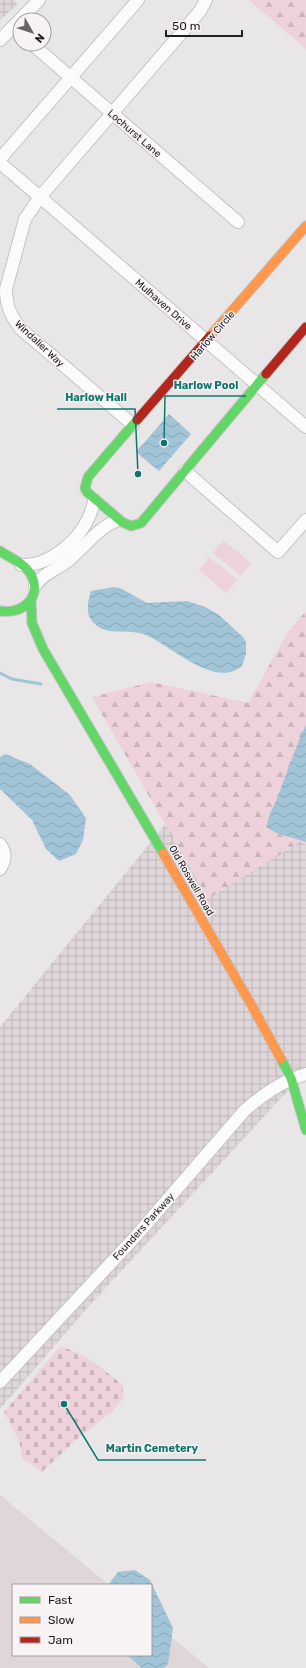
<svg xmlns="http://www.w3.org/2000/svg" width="306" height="1668" font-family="Rubik,sans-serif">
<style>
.built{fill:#ded6d9}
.industrial{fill:url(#industrial-grid)}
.forest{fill:url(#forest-firs)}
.cemetery{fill:url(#cemetery-stones)}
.garden{fill:#edd2dc}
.water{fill:url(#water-waves)}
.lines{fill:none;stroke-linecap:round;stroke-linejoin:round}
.stream{stroke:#a1c4d7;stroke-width:3}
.street-casing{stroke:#c5c3c4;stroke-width:14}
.fast-casing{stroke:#c5c3c4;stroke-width:11}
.slow-casing{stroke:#c5c3c4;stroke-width:11}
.jam-casing{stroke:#c5c3c4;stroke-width:11}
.street{stroke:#fcfbfb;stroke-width:12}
.fast{stroke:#63d668;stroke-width:9}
.slow{stroke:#ff974d;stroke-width:9}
.jam{stroke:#b3261e;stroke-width:9}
.labels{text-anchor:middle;stroke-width:3;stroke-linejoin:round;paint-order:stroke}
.street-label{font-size:10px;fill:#201e1f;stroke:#f7f2f4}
.leader{fill:none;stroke:#0f766e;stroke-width:1.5}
.callout-dot{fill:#0f766e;stroke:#f7f2f4;stroke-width:1.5}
.callout-label{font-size:11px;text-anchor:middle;font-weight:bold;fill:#0f766e;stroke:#f7f2f4;stroke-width:3;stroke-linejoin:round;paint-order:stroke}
</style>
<defs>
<pattern id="industrial-grid" width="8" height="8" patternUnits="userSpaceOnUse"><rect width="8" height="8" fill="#ded6d9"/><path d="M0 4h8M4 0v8" fill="none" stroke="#beb7ba"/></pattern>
<pattern id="forest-firs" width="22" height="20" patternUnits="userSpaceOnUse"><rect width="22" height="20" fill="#edd2dc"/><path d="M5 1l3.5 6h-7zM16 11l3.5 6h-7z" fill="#cbb4bc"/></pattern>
<pattern id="cemetery-stones" width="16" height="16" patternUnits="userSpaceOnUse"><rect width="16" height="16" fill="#edd2dc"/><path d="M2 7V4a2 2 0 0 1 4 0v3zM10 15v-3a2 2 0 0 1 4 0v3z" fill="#cbb4bc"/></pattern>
<pattern id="water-waves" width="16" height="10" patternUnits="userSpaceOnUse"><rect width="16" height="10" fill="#a1c4d7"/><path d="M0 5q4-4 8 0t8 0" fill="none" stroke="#8aa8b8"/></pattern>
</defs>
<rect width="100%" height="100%" fill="#e8e6e7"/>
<path class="built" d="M0 1495 109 1585H13V1655H151V1620L209 1668H0Z"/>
<g class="industrial">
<path d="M0 0H15L17 5 0 20Z"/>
<path d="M306 652V1080L295 1083 88 1307 0 1409V1027Z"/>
</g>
<g class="forest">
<path d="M249 0H306V49Z"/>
<path d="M306 611V845L300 842 208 899 92 697 151 682 248 703 288 632Z"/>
</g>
<path class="cemetery" d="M60 1347C84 1351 103 1370 122 1384L124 1397 113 1411 76 1440 42 1472 22 1458 19 1440 4 1412Z"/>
<g class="garden">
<path d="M223 540 251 563 241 576 213 553Z"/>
<path d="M209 557 237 580 226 593 199 570Z"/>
</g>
<g class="water">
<path d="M169 414 191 434 159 471 136 452Z"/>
<path d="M113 587 120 588 147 603 187 601 205 607 219 615 243 637 246 642V654L242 666C214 690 169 643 143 634 129 629 108 636 96 625 85 616 87 604 91 591Z"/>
<path d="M306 725V842L277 833 267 828C267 816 274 807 278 796 287 772 295 748 306 725Z"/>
<path d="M5 754 30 764 70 795 86 818 83 840 76 854 59 861 46 849 32 820 0 789V757Z"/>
<path d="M135 1570 150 1580 173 1628 168 1664 163 1668H142L127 1655H151V1585H108L118 1572Z"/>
</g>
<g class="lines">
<path class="stream" d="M0 673 12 679 41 684"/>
<defs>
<g id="street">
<path d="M206 0 200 11 183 31 40 197 306 427"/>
<path d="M0 40 39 0"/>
<path d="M32 44 238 222"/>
<path d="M0 159 138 0"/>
<path d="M0 163 40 197 25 219 6 289C6 306 11 317 22 330L133 425"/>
<path d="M185 471 278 552 306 520"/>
<path d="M21 565C53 567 90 532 94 500"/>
<path d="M35 586C43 573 58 569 69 560 86 546 97 528 118 520"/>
<path d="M0 844C6 852 6 860 0 869"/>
<path d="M0 1382 136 1236 245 1110C264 1094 282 1081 306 1074"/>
</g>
<g id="fast">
<path d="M137 420 88 477 85 488 87 492 122 522 131 526 141 523 266 374"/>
<path d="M0 551C10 558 24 563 30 573 44 596 23 615 0 611"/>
<path d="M31 601 32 623 43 649 163 853"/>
<path d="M281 1059 291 1078 306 1130"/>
</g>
<g id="slow">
<path d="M210 336 306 226"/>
<path d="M163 853 252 1006 281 1059"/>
</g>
<g id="jam">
<path d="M266 374 306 327"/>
<path d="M137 420 210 336"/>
</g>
</defs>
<use href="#street" class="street-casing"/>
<use href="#fast" class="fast-casing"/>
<use href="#slow" class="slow-casing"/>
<use href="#jam" class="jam-casing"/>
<use href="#street" class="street"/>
<use href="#fast" class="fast"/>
<use href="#slow" class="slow"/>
<use href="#jam" class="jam"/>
</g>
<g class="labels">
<g class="street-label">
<text transform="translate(135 133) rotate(41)" y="4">Lochurst Lane</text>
<text transform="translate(164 304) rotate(41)" y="4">Mulhaven Drive</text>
<text transform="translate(212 335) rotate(-49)" y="4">Harlow Circle</text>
<text transform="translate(40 343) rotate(43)" y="4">Windalier Way</text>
<text transform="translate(192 880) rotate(60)" y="4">Old Roswell Road</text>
<text transform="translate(143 1226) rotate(-48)" y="4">Founders Parkway</text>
</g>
</g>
<path class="leader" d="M164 443L165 396H246M138 474L135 409H57M64 1404L98 1460H206"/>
<g class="callout-dot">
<circle cx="164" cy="443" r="4"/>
<circle cx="138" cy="474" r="4"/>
<circle cx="64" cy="1404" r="4"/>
</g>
<g class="callout-label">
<text x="206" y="389">Harlow Pool</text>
<text x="96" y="401">Harlow Hall</text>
<text x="152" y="1452">Martin Cemetery</text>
</g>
<rect x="12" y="1584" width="140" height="72" fill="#f7f2f4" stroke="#a19d9f"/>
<rect x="20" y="1597" width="20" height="6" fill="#63d668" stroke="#a19d9f"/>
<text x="48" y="1604" font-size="12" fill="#201e1f">Fast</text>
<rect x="20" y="1617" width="20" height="6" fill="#ff974d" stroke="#a19d9f"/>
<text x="48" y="1624" font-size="12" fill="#201e1f">Slow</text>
<rect x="20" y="1637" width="20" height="6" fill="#b3261e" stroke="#a19d9f"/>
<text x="48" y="1644" font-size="12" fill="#201e1f">Jam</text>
<g transform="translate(32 32) rotate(129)"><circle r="19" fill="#f7f2f4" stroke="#a19d9f"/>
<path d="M0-3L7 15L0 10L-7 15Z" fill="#666465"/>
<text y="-6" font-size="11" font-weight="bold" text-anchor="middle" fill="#201e1f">N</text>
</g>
<path d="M166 30v6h76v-6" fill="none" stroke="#201e1f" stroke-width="2"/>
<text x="172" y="30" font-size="12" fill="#201e1f" stroke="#f7f2f4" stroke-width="3" paint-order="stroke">50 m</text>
</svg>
